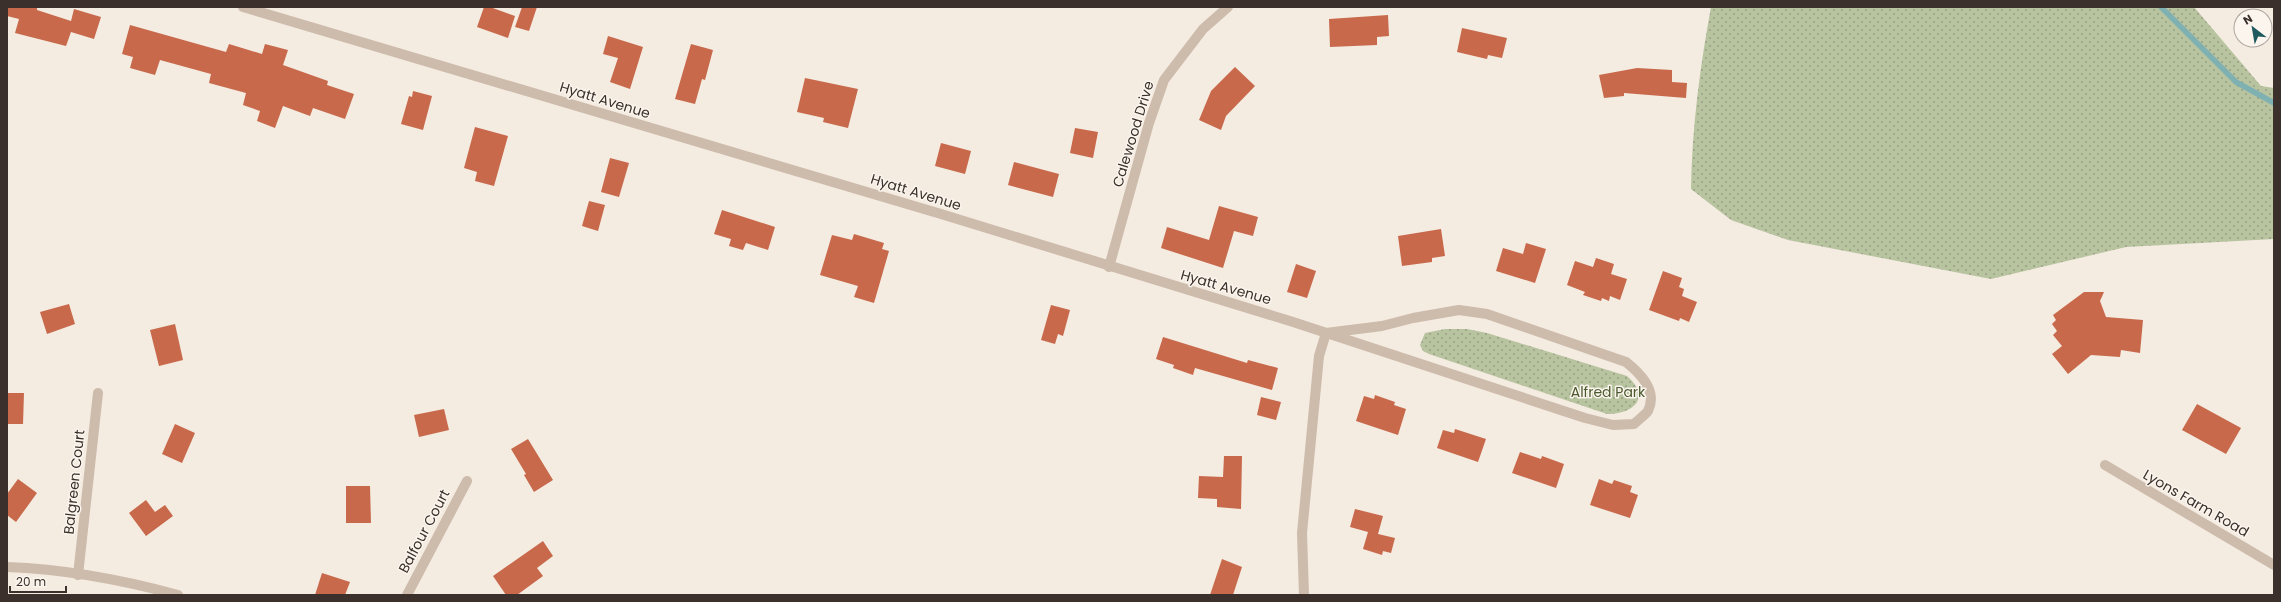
<svg xmlns="http://www.w3.org/2000/svg" width="2281" height="602" font-family="Poppins,sans-serif">
<style>
.grass{fill:url(#grass-dots)}
.lines{fill:none;stroke-linecap:round;stroke-linejoin:round}
.stream{stroke:#7fb0b2;stroke-width:5.5}
.building{fill:#c8694b}
.street{stroke:#cdbbac;stroke-width:10}
.labels{text-anchor:middle;stroke-width:3;stroke-linejoin:round;paint-order:stroke}
.street-label{font-size:14px;fill:#3b302b;stroke:#fbf5ee}
.park-label{font-size:14px;fill:#4a5a2e;stroke:#fbf5ee}
</style>
<defs>
<pattern id="grass-dots" width="8" height="8" patternUnits="userSpaceOnUse"><rect width="8" height="8" fill="#b8c4a0"/><path d="M2 2h.1M6 6h.1" fill="none" stroke="#97a083" stroke-width="1.8" stroke-linecap="round"/></pattern>
</defs>
<rect width="100%" height="100%" fill="#f4ebe1"/>
<g class="grass">
<path d="M1711 7H2194L2261 86 2274 88V239L2126 247 1991 279 1788 240 1731 220 1691 189C1692 127 1700 67 1711 7Z"/>
<path d="M1445 329H1467L1487 333 1627 376C1652 398 1633 414 1607 414L1429 354 1423 351 1420 345 1425 333Z"/>
</g>
<g class="lines">
<path class="stream" d="M2161 7 2236 82 2274 103"/>
</g>
<g class="building">
<path d="M7 7H37V10L71 21 74 9 101 17 94 39 71 32 66 46 15 33 19 19 7 16Z"/>
<path d="M484 7H490L515 16 508 38 477 27Z"/>
<path d="M522 7H537L529 31 515 27Z"/>
<path d="M1388 15 1389 36 1377 37V45L1330 47 1329 19Z"/>
<path d="M130 25 226 52 229 44 262 54 265 44 288 50 283 65 328 81 327 85 354 94 345 119 313 108 310 116 283 106 275 128 257 121 260 111 243 105 246 93 209 83 211 74 160 60 155 75 130 68 133 57 122 54Z"/>
<path d="M1462 28 1507 38 1502 58 1488 55 1487 59 1457 52Z"/>
<path d="M608 36 643 47 630 89 610 82 618 58 603 54Z"/>
<path d="M691 44 713 50 705 80 702 79 695 104 675 99Z"/>
<path d="M1235 67 1255 86 1226 116 1221 130 1199 120 1211 91Z"/>
<path d="M1637 68 1672 70V82L1687 83 1686 98 1624 93V96L1604 98 1599 75Z"/>
<path d="M805 78 858 89 848 128 823 122 824 118 797 112Z"/>
<path d="M413 91 432 96 423 130 401 124 409 96 412 97Z"/>
<path d="M475 127 508 136 494 186 475 181 477 172 464 168Z"/>
<path d="M1075 128 1098 132 1093 158 1070 153Z"/>
<path d="M941 143 971 151 965 174 935 166Z"/>
<path d="M610 158 629 163 619 197 601 192Z"/>
<path d="M1014 162 1059 174 1053 197 1008 185Z"/>
<path d="M589 201 605 205 598 231 582 226Z"/>
<path d="M1219 206 1258 217 1253 236 1234 231 1223 268 1161 248 1167 227 1209 240Z"/>
<path d="M722 210 775 227 768 250 746 243 743 250 729 246 731 239 714 234Z"/>
<path d="M1441 229 1445 256 1432 258V262L1402 266 1398 236Z"/>
<path d="M854 234 884 243 882 249 889 251 874 303 854 297 858 286 820 275 832 235 852 240Z"/>
<path d="M1526 243 1546 249 1535 283 1496 271 1503 248 1523 254Z"/>
<path d="M1596 258 1614 264 1611 274 1627 279 1620 300 1610 296 1609 301 1602 298 1601 301 1583 295 1585 292 1567 285 1575 261 1593 267Z"/>
<path d="M1296 264 1316 271 1307 298 1287 292Z"/>
<path d="M1663 271 1682 278 1679 287 1684 289 1682 296 1697 302 1689 322 1680 318 1679 321 1649 310Z"/>
<path d="M2084 292H2104L2100 301 2106 317 2143 320 2140 353 2121 350 2120 357 2091 355 2068 374 2052 354 2062 346 2053 335 2057 331 2052 324 2056 320 2053 315Z"/>
<path d="M69 304 75 324 47 334 40 312Z"/>
<path d="M1051 305 1070 310 1063 336 1058 334 1055 344 1041 340Z"/>
<path d="M175 324 183 360 159 366 150 330Z"/>
<path d="M1163 337 1247 363 1248 360 1278 368 1272 390 1195 368 1193 375 1173 368 1174 365 1156 359Z"/>
<path d="M7 393H24L23 424H7Z"/>
<path d="M1375 395 1395 402 1394 405 1406 409 1398 435 1356 421 1364 396 1374 399Z"/>
<path d="M1261 397 1281 402 1276 420 1257 415Z"/>
<path d="M2197 404 2241 428 2226 454 2182 430Z"/>
<path d="M444 409 449 430 419 437 414 415Z"/>
<path d="M175 424 195 433 182 463 162 454Z"/>
<path d="M1455 429 1486 439 1478 462 1437 448 1443 430 1454 433Z"/>
<path d="M528 439 553 480 534 492 524 475 526 474 511 449Z"/>
<path d="M1520 452 1541 459 1542 456 1564 464 1556 488 1512 473Z"/>
<path d="M1224 456H1242L1241 509 1217 507V499L1198 498 1199 476 1223 477Z"/>
<path d="M18 479 37 493 16 522 7 515V494Z"/>
<path d="M1599 479 1612 484 1614 480 1632 486 1630 492 1638 495 1630 518 1590 505Z"/>
<path d="M346 486H370L371 523H346Z"/>
<path d="M146 500 155 512 165 505 173 516 146 536 129 513Z"/>
<path d="M1355 509 1383 516 1378 534 1395 538 1391 553 1383 551 1382 555 1363 549 1368 532 1350 527Z"/>
<path d="M543 541 553 556 537 568 543 576 517 595H506L493 576Z"/>
<path d="M1222 559 1242 567 1233 595H1210Z"/>
<path d="M322 573 350 582 345 595H315Z"/>
</g>
<g class="lines">
<g class="street">
<path d="M243 7 941 214 1290 321 1585 418 1613 425 1634 424C1638 420 1645 415 1648 411 1658 391 1640 373 1626 362L1487 314 1459 310 1413 318 1382 326 1326 333"/>
<path d="M1109 267 1149 123 1164 80 1203 29 1228 7"/>
<path d="M2105 465 2274 565"/>
<path d="M7 567C64 569 123 580 178 595"/>
<path d="M78 575 98 393"/>
<path d="M407 595 467 481"/>
<path d="M1304 595 1302 533 1319 356 1326 333"/>
</g>
</g>
<g class="labels">
<g class="street-label">
<text transform="translate(605 100) rotate(17)" y="5">Hyatt Avenue</text>
<text transform="translate(1133 134) rotate(-73)" y="5">Calewood Drive</text>
<text transform="translate(916 192) rotate(17)" y="5">Hyatt Avenue</text>
<text transform="translate(1226 287) rotate(16)" y="5">Hyatt Avenue</text>
<text transform="translate(74 482) rotate(-84)" y="5">Balgreen Court</text>
<text transform="translate(2196 503) rotate(30)" y="5">Lyons Farm Road</text>
<text transform="translate(424 531) rotate(-62)" y="5">Balfour Court</text>
</g>
<g class="park-label">
<text x="1608" y="397">Alfred Park</text>
</g>
</g>
<rect width="2281" height="602" fill="none" stroke="#3b302b" stroke-width="16"/>
<g transform="translate(2253 28) rotate(329)"><circle r="19" fill="#fbf5ee" stroke="#aea6a0"/>
<path d="M0-3L7 15L0 10L-7 15Z" fill="#1f5a5e"/>
<text y="-6" font-size="11" font-weight="bold" text-anchor="middle" fill="#3b302b">N</text>
</g>
<path d="M10 586v6h56v-6" fill="none" stroke="#3b302b" stroke-width="2"/>
<text x="16" y="586" font-size="12" fill="#3b302b" stroke="#fbf5ee" stroke-width="3" paint-order="stroke">20 m</text>
</svg>
